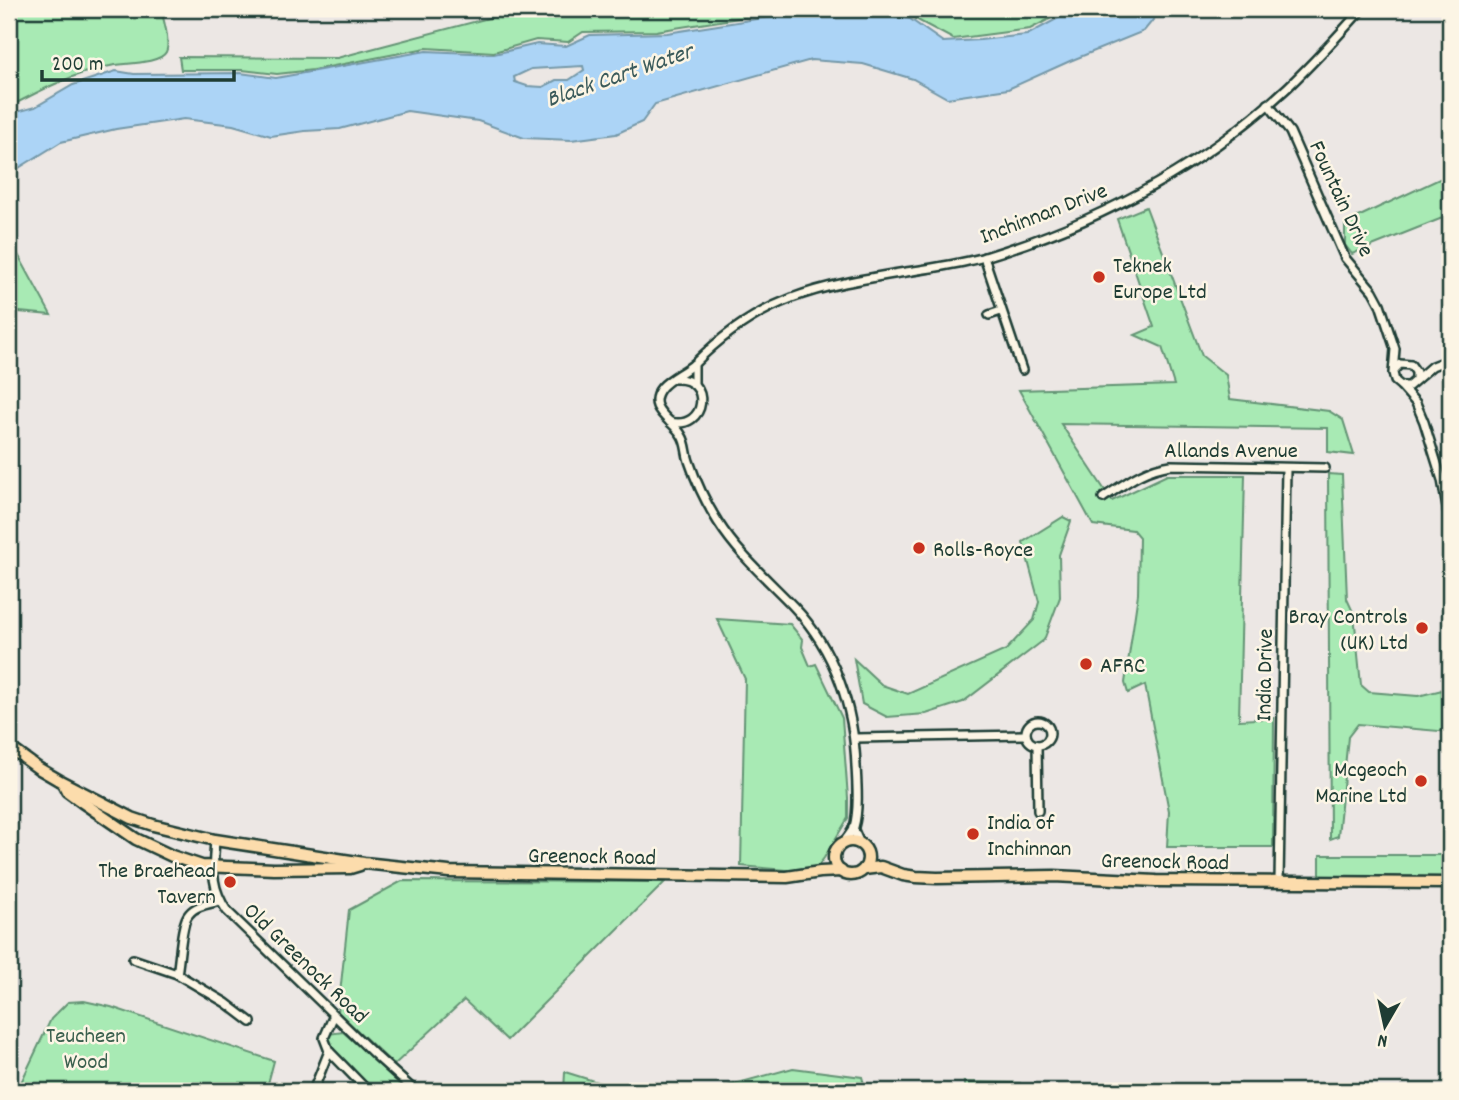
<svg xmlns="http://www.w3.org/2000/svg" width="1459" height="1100" font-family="Dekko,sans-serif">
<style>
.green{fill:#a8eab4;stroke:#649474;stroke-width:2}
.water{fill:#acd4f6;stroke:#7498a8;stroke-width:2;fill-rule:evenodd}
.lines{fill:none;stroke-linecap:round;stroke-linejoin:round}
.minor-casing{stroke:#1f3d34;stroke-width:12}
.major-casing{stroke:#1f3d34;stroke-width:15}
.minor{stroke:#fcf5e5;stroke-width:7}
.major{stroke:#fcdcac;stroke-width:10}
.poi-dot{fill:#c8321e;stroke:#fcf5e5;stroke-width:2.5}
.labels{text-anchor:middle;stroke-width:5;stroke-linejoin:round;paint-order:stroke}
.street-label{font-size:23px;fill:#1f3d34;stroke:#fcf5e5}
.poi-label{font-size:23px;fill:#1f3d34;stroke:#fcf5e5;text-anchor:start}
.park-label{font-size:23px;fill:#3a604e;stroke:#fcf5e5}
.water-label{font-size:24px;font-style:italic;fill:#3b5b5b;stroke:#fcf5e5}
</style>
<rect width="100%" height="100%" fill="#ece7e4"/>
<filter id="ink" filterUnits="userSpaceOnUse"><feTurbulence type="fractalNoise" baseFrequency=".0143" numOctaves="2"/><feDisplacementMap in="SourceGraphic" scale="14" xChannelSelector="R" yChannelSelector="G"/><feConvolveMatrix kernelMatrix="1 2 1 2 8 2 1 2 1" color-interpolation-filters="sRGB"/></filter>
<g filter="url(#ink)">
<g class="green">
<path d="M9 9H161C163 18 171 43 166 52 160 64 123 63 110 66 76 72 39 91 9 107Z"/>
<path d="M523 9H812L777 12 656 31 583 32 568 42 536 40 494 52 426 48 313 70 277 74 242 70H181L179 57 337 58Z"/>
<path d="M872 9H1069L1030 29 953 39 912 17Z"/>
<path d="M1450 174V215L1352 254 1345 245V223Z"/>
<path d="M1146 207 1202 356 1226 375 1230 399 1329 411 1343 420 1354 455 1328 452V428L1061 424 1112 501 1167 475H1245L1239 720 1274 718 1273 847H1167L1169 811 1145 685 1128 693 1125 683 1138 594 1139 537 1133 530 1093 525 1019 390 1174 385 1162 347 1135 335 1154 327 1117 219Z"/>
<path d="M9 238 51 315 9 311Z"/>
<path d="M1328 474 1342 475 1347 599 1354 614 1361 685 1369 692 1418 696 1450 688V732L1358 724 1348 737 1338 836 1330 839Z"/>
<path d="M1063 517 1071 521 1059 555 1060 597 1044 640 963 702 926 714 887 717 862 704 854 659 882 685 908 694 1006 650 1034 620 1039 602 1023 542Z"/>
<path d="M717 619 790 624 803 640 802 647 810 666 816 664 842 718 848 798V818L824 858 817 867 798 871 741 866 745 679Z"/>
<path d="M1320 855H1450V877L1320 876Z"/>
<path d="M402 881 665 882 507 1040 464 1000 394 1065 338 1012 349 910Z"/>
<path d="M84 1001 111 1007 274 1061 266 1091H17L51 1019 68 1002Z"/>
<path d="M343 1032 410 1091H373C358 1076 329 1056 328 1034Z"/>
<path d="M793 1068 862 1077 866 1091H709Z"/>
<path d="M565 1072 626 1091H564Z"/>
<path d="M964 1082 1020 1083 1023 1091H967Z"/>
</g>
<path class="water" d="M844 9 910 19 943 42 980 40 1027 35 1075 9H1162L1144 31 1070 61 1008 89 947 98 913 79 863 64 811 60 655 104 642 122 616 134 571 140 524 138 478 121 407 111 340 129 305 131 271 136 233 125 184 119 116 129 61 142 9 174V114L35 107 73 85 116 71 134 74 240 73 276 78 426 51 494 54 537 44 566 46 590 35 667 33 782 15ZM583 66 584 70 569 80H556L543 87 527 86 515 82 514 77 531 69Z"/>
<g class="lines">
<defs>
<g id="minor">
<path d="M1268 104 1290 132 1345 258 1373 291 1380 304 1395 349 1393 373 1395 381 1401 386H1409L1432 366 1450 359"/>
<path d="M984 257 1022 370"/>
<path d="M989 315 1001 311"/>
<path d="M1395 369 1400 364 1411 365 1416 372V379"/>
<path d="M694 384V364"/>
<path d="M1401 386 1416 403 1424 422 1442 480 1450 524"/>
<path d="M670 422C707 431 713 377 675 379"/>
<path d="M1103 498C1126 483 1143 469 1171 465L1325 468"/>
<circle cx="1038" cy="733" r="12"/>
<path d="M855 738 1026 735"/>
<path d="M1037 745 1038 811"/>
<path d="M853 828 860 844"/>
<path d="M215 840C213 869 210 886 227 911L374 1054 415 1091"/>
<path d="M843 844C846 838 852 832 854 827 859 810 857 784 856 766 854 708 835 650 794 607 768 580 738 554 718 522 706 503 696 482 689 461 686 453 687 444 682 436 674 420 643 409 662 387 671 377 685 372 695 363 760 297 818 286 906 272 933 268 960 264 985 257 1097 223 1202 167 1288 87 1314 62 1338 36 1362 9"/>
<path d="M1279 882 1286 468"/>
<path d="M133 959 177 974 226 1003 251 1022"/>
<path d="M177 974C180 960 181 922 189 914 196 905 210 904 220 901"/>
<path d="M334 1015 324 1038 329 1051 368 1091"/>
<path d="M313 1091 329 1051"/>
</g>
<g id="major">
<path d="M9 747 38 768 62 782 132 818 153 825 215 840 364 863 449 872 787 877 820 872 841 871"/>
<path d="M64 785 67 791 82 802 136 839 172 856 202 866 274 869 350 868 360 865"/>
<circle cx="851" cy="858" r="17"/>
<path d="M864 869 881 867 903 875 916 877 937 878 1054 876 1156 881 1450 883"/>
</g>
</defs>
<use href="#minor" class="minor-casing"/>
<use href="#major" class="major-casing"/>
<use href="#minor" class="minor"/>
<use href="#major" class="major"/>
</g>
</g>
<g class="poi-dot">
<circle cx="1099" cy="277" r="7"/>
<circle cx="919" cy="548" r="7"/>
<circle cx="1422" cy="628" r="7"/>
<circle cx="1086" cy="664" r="7"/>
<circle cx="1421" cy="781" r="7"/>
<circle cx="973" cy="834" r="7"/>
<circle cx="230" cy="882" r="7"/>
</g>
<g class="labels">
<g class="street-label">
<text transform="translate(1343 198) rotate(65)" y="8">Fountain Drive</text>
<text transform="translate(1043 212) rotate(-21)" y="8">Inchinnan Drive</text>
<text x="1231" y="457">Allands Avenue</text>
<text transform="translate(1263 675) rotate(-89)" y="8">India Drive</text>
<text transform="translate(592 855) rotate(1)" y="8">Greenock Road</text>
<text transform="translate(1165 860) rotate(1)" y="8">Greenock Road</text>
<text transform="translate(307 962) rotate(44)" y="8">Old Greenock Road</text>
</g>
<g class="poi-label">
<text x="1113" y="272">Teknek<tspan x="1113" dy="26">Europe Ltd</tspan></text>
<text x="933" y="556">Rolls-Royce</text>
<text x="1408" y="623" text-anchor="end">Bray Controls<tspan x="1408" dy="26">(UK) Ltd</tspan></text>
<text x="1100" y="672">AFRC</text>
<text x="1407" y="776" text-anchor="end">Mcgeoch<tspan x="1407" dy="26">Marine Ltd</tspan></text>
<text x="987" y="829">India of<tspan x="987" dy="26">Inchinnan</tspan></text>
<text x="216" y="877" text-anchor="end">The Braehead<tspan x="216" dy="26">Tavern</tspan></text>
</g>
<g class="park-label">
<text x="86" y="1042">Teucheen<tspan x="86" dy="26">Wood</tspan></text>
</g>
<g class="water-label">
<text transform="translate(619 74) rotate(-19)" y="8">Black Cart Water</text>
</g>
</g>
<rect width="1459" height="1100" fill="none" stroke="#fcf5e5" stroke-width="35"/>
<rect x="18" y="18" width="1424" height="1065" fill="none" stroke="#1f3d34" stroke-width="2.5" filter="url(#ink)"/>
<g transform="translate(1385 1026) rotate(189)" stroke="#fcf5e5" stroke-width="5" paint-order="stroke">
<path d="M0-5L12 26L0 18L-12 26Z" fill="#1f3d34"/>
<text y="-10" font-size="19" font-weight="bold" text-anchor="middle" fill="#1f3d34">N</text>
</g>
<path d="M42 70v10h192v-10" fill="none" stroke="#1f3d34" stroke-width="3.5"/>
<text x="52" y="70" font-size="21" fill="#1f3d34" stroke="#fcf5e5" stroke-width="5" paint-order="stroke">200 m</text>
</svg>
